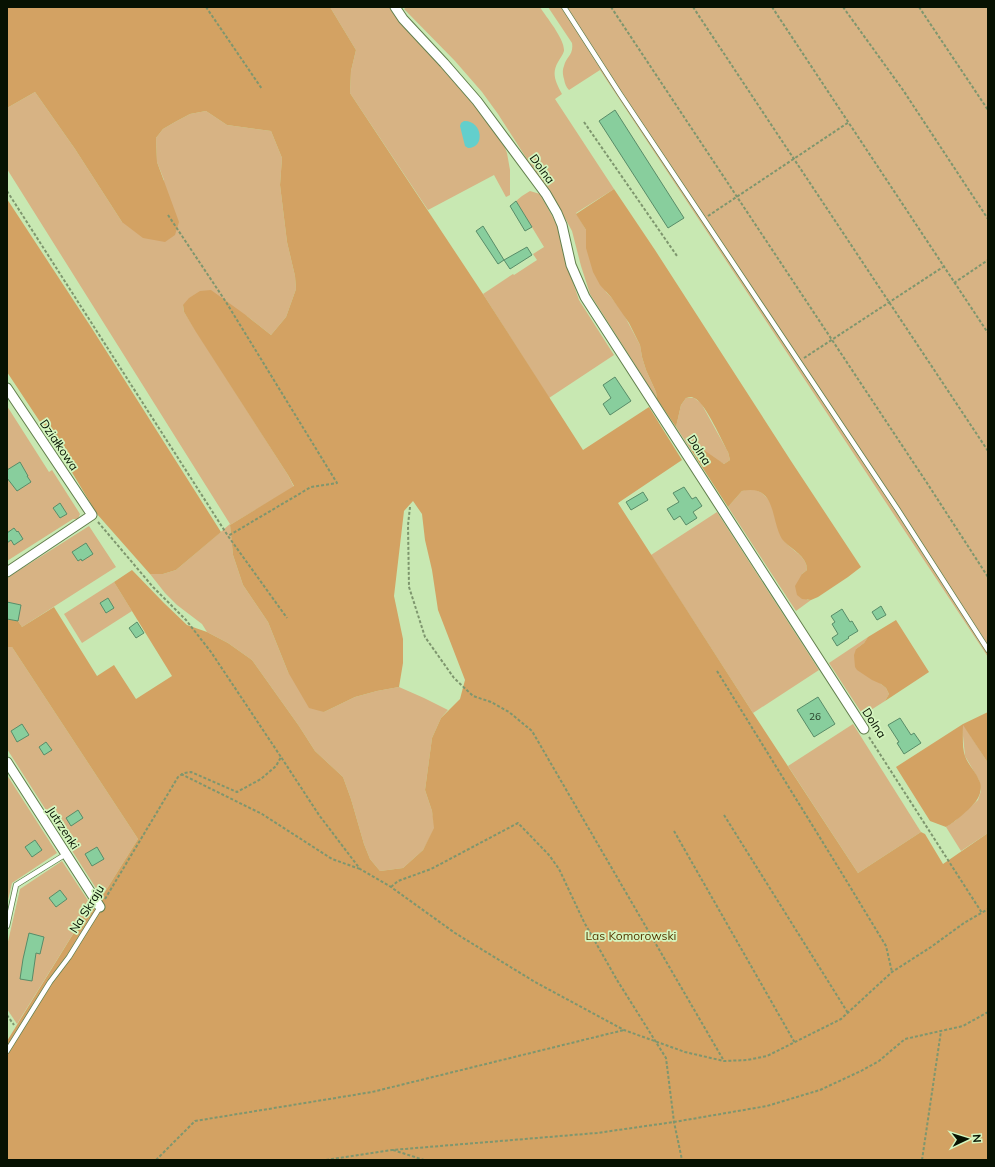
<svg xmlns="http://www.w3.org/2000/svg" width="995" height="1167" font-family="Mulish,sans-serif">
<style>
.green{fill:#d7b384}
.forest{fill:#d3a263}
.water{fill:#63cfcc}
.building{fill:#88ce9d;stroke:#588c68}
.lines{fill:none;stroke-linecap:round;stroke-linejoin:round}
.service-casing{stroke:#627f4d;stroke-width:6}
.minor-casing{stroke:#627f4d;stroke-width:11}
.path{stroke:#7e966e;stroke-width:2;stroke-dasharray:3 2;stroke-linecap:butt}
.service{stroke:#fff;stroke-width:4.5}
.minor{stroke:#fff;stroke-width:9}
.labels{text-anchor:middle;stroke-width:3.5;stroke-linejoin:round;paint-order:stroke}
.number-label{font-size:10px;fill:#274129}
.street-label{font-size:12px;fill:#071202;stroke:#d5f6bf}
.park-label{font-size:12px;fill:#563600;stroke:#d5f6bf}
</style>
<rect width="100%" height="100%" fill="#c8e8b2"/>
<g class="green">
<path d="M330 7H391L441 64 483 115 503 143 507 153 510 170V195L506 197 494 175 428 210 350 93 351 71 356 50Z"/>
<path d="M407 7H540C546 17 565 39 564 51 563 55 560 58 558 62 551 74 556 83 562 94L555 99 614 189 576 213 586 230 606 292 611 297 623 313 640 345 642 357 646 370 656 392 657 399 590 294 581 266 572 231 566 220 498 114 482 92 455 61 404 9Z"/>
<path d="M548 7H988V657L600 70 569 90C566 87 565 84 564 79 563 75 562 71 564 66 566 57 574 55 572 43Z"/>
<path d="M35 92 75 149 122 222 164 180 157 162 156 138 163 129 175 122 190 114 206 111 227 125 271 131 282 158 280 185 287 242 295 276 296 289 286 317 271 335 247 316 183 305 184 312 288 475 294 487 230 525 233 555 243 585 268 622 288 672 324 712 355 697 377 691 399 687 424 698 448 710 441 718 432 738 425 790 432 811 435 828 423 850 403 868 380 871 370 859 364 844 351 799 343 777 315 751 299 726 252 660 228 643 207 632 202 624 177 605 165 593 150 574H163L176 570 230 524 7 169V108Z"/>
<path d="M530 191 540 194 556 223 560 233 569 271 579 300 614 355 549 398 483 294 513 274 514 275 537 260 533 254 544 247 516 201 522 196Z"/>
<path d="M686 398H694L701 403 728 452 730 460 724 464 692 447 691 450 676 427 681 405Z"/>
<path d="M7 406 49 472 52 470 80 514 78 519H73L7 561Z"/>
<path d="M749 489C756 489 762 492 767 498 777 509 775 527 783 539 788 548 803 554 806 564 807 566 806 568 807 570L802 574 807 600H811L796 611 728 507 742 491Z"/>
<path d="M717 512 819 670 753 713 651 555Z"/>
<path d="M89 526 116 567 22 627 18 621 21 605 7 602V578Z"/>
<path d="M114 582 132 611 82 643 64 614Z"/>
<path d="M868 637 864 643 856 649 881 684 886 688 889 694 885 701 863 715 829 663Z"/>
<path d="M7 647H12L138 839 103 895 101 896 7 749Z"/>
<path d="M853 724 921 832 858 873 788 766Z"/>
<path d="M963 724 988 763V833L961 851 946 827 955 821 978 800 981 791 979 780 965 756 963 736Z"/>
<path d="M7 775 57 853 12 883 7 905Z"/>
<path d="M62 861 91 905 17 1024 7 1009V946L20 889Z"/>
</g>
<g class="forest">
<path d="M7 7H330L356 50 351 71 350 93 483 294 583 450 649 407 682 460 618 503 753 713 858 873 921 832 925 834 943 864 988 833V1160H7V1041L91 905 101 896 103 895 138 839 12 647H7V619L18 621 22 627 54 607 97 676 114 665 136 699 172 676 114 582 132 570 164 603 187 625 207 632 228 643 252 660 299 726 315 751 343 777 351 799 364 844 370 859 380 871 403 868 423 850 434 828 432 811 425 790 432 738 441 718 460 699 465 680 438 610 432 570 425 540 422 514 413 501 404 511 394 596 403 639V663L399 687 377 691 355 697 324 712 309 708 288 672 268 622 243 585 233 555 230 525 294 486 288 475 196 332 184 312 183 305 189 298 200 291 211 290 247 316 271 335 286 317 296 289 295 276 287 242 280 185 282 158 271 131 227 125 206 111 190 114 175 122 163 129 156 138 157 162 179 222 175 235 165 242 143 238 122 222 75 149 35 92 7 108Z"/>
<path d="M614 189 655 250 791 461 861 567 848 577 818 597 811 600 802 599 797 595 795 586 802 574 807 570C806 568 807 566 806 564 803 554 788 547 782 539 770 519 777 484 742 491L728 507 691 450 694 445 698 446 724 464 730 460 728 452C722 441 706 405 696 399 693 397 690 397 686 398L681 405 676 427 657 399 656 392 646 370 642 357 640 345 629 323 611 297 600 285 593 272 586 248V230L576 214Z"/>
<path d="M7 199 91 327 221 532 176 570 163 574H150L97 514 58 449 7 372Z"/>
<path d="M896 620 929 672 885 701 889 694 886 688 881 684 872 680 857 670 855 667 854 655 856 649 864 643 868 637Z"/>
<path d="M988 712V763L963 725C963 735 962 747 965 756 968 765 976 772 979 780 982 786 981 793 978 798 974 806 954 823 946 827L930 821 896 767 963 724Z"/>
</g>
<path class="water" d="M464 121C482 120 486 148 468 148L465 146 460 126 461 123Z"/>
<g class="building">
<path d="M615 110 684 218 668 228 599 121Z"/>
<path d="M516 201 532 227 525 231 510 206Z"/>
<path d="M483 226 504 260 498 264 476 231Z"/>
<path d="M527 247 532 255 510 269 504 260Z"/>
<path d="M615 377 631 401 610 415 603 404 611 398 603 385Z"/>
<path d="M20 462 28 476H27L31 482 17 491 7 478V470Z"/>
<path d="M684 487 692 499 696 497 702 506 693 512 697 518 686 525 680 516 674 520 667 509 679 502 673 493Z"/>
<path d="M643 492 648 500 631 510 626 502Z"/>
<path d="M60 503 67 514 60 518 53 508Z"/>
<path d="M14 528 17 532 18 531 23 539 14 545 11 540 7 543V533Z"/>
<path d="M86 543 93 554 82 561 81 559 78 561 72 552Z"/>
<path d="M108 598 114 608 106 613 100 603Z"/>
<path d="M7 602 21 605 18 621 7 619Z"/>
<path d="M881 606 886 615 877 620 872 612Z"/>
<path d="M842 609 850 622 852 621 858 631 848 637 849 638 837 646 832 638 838 634 832 624 835 622 831 616Z"/>
<path d="M137 622 144 633 136 638 129 628Z"/>
<path d="M818 697 835 724 814 737 797 710Z"/>
<path d="M900 718 911 735 914 733 921 743 904 754 897 743 899 742 888 725Z"/>
<path d="M22 724 29 735 17 742 11 731Z"/>
<path d="M46 742 52 750 44 755 39 747Z"/>
<path d="M78 810 83 818 71 826 66 818Z"/>
<path d="M35 840 42 850 32 857 25 847Z"/>
<path d="M97 847 104 859 92 866 85 854Z"/>
<path d="M60 890 67 899 56 907 49 898Z"/>
<path d="M29 933 44 937 40 954 36 953 32 981 20 979 23 959Z"/>
</g>
<g class="lines">
<defs>
<g id="service">
<path d="M564 7 620 94 898 510 988 650"/>
<path d="M7 926 16 885 66 854"/>
<path d="M7 1051 50 982 69 957 100 907"/>
</g>
<g id="minor">
<path d="M395 7 403 19 444 63 477 101 546 194 557 213 562 225 571 265 585 297 864 729"/>
<path d="M7 388 92 515 7 572"/>
<path d="M7 762 100 907"/>
</g>
</defs>
<use href="#service" class="service-casing"/>
<use href="#minor" class="minor-casing"/>
<g class="path">
<path d="M206 7 262 89"/>
<path d="M611 7 927 483 988 577"/>
<path d="M693 7 988 451"/>
<path d="M772 7 988 333"/>
<path d="M843 7 903 90 988 219"/>
<path d="M919 7 988 110"/>
<path d="M584 122 677 256"/>
<path d="M7 191 228 536 287 618"/>
<path d="M168 215 226 302 337 483 311 487 228 536"/>
<path d="M708 216 849 122"/>
<path d="M954 283 988 260"/>
<path d="M804 358 943 267"/>
<path d="M410 507 408 525 409 587 425 637 454 678 473 696 491 702 509 712 532 731 724 1061"/>
<path d="M98 522 153 587 186 620 211 652 281 757"/>
<path d="M717 671 835 862 886 946 892 972"/>
<path d="M869 737 982 913"/>
<path d="M181 774 262 814 332 859 360 869"/>
<path d="M724 815 848 1013"/>
<path d="M674 831 795 1043"/>
<path d="M391 887 398 881 431 869 518 823 549 855 559 869 584 922 617 980 666 1058 674 1122 682 1160"/>
<path d="M105 899 178 777 184 773 191 772 237 792 261 779 276 766 281 757 319 815 360 869 391 887 455 933 535 982 624 1030 685 1052 724 1061 747 1060 767 1056 841 1019 892 972 931 947 964 923 988 909"/>
<path d="M7 1015 14 1025"/>
<path d="M393 1150 424 1160"/>
<path d="M156 1160 195 1121 372 1092 624 1030"/>
<path d="M326 1160 392 1150 597 1133 674 1122 767 1106 820 1090 861 1071 879 1061 905 1039 963 1026 988 1012"/>
<path d="M922 1160 941 1031"/>
</g>
<use href="#service" class="service"/>
<use href="#minor" class="minor"/>
</g>
<g class="labels">
<g class="number-label">
<text x="815" y="720">26</text>
</g>
<g class="street-label">
<text transform="translate(542 169) rotate(54)" y="4">Dolna</text>
<text transform="translate(59 445) rotate(56)" y="4">Działkowa</text>
<text transform="translate(699 450) rotate(57)" y="4">Dolna</text>
<text transform="translate(874 723) rotate(57)" y="4">Dolna</text>
<text transform="translate(63 828) rotate(57)" y="4">Jutrzenki</text>
<text transform="translate(87 909) rotate(-58)" y="4">Na Skraju</text>
</g>
<g class="park-label">
<text x="631" y="940">Las Komorowski</text>
</g>
</g>
<rect width="995" height="1167" fill="none" stroke="#071202" stroke-width="16"/>
<g transform="translate(967 1139) rotate(86)" stroke="#d5f6bf" stroke-width="3" paint-order="stroke">
<path d="M0-3L7 15L0 10L-7 15Z" fill="#071202"/>
<text y="-6" font-size="11" font-weight="bold" text-anchor="middle" fill="#071202">N</text>
</g>
</svg>
